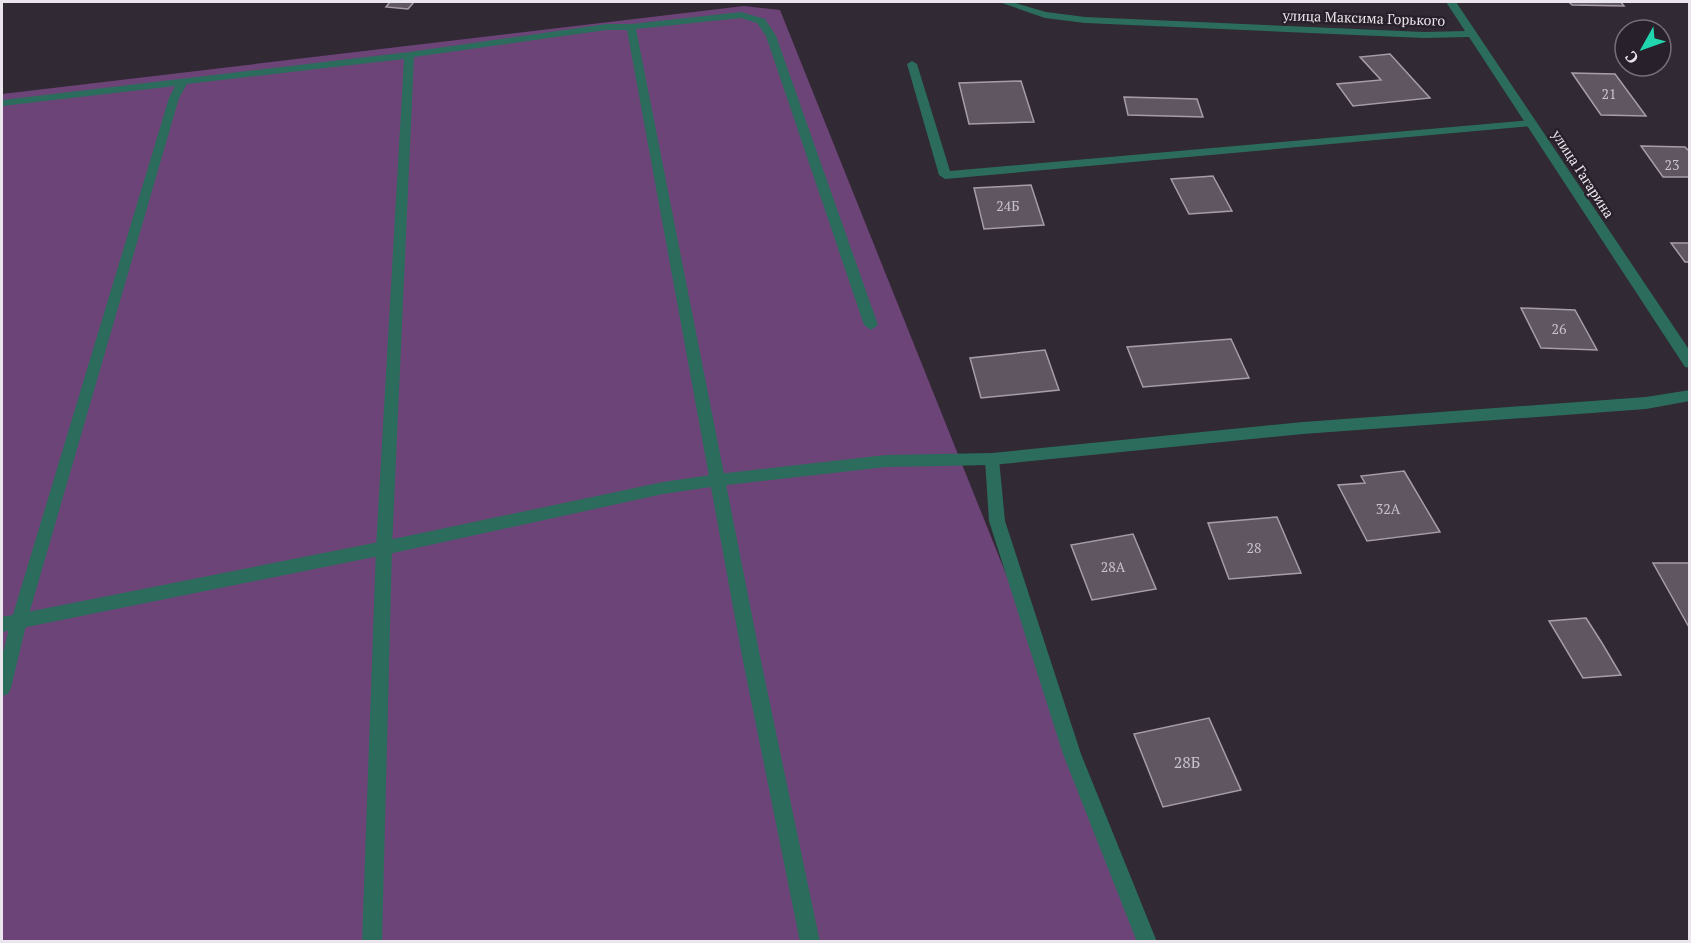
<svg xmlns="http://www.w3.org/2000/svg" width="1691" height="943" font-family="'PT Serif',serif">
<style>
.green{fill:#6c4477}
.building{fill:#5f5662;stroke:#a79da9;stroke-width:1.5}
.lines{fill:none;stroke-linecap:round;stroke-linejoin:round}
.service{fill:#2c6c5c;fill-rule:evenodd}
.minor{fill:#2c6c5c;fill-rule:evenodd}
.labels{text-anchor:middle;stroke-width:5;stroke-linejoin:round;paint-order:stroke}
.far-street-label{font-size:14px;fill:#ebe6ed;stroke:#28202a}
.number-label{font-size:14px;fill:#c8c2ca}
.near-number-label{font-size:16px;fill:#c8c2ca}
</style>
<rect width="100%" height="100%" fill="#312934"/>
<path class="green" d="M744 6 780 10 1153 941H2V94Z"/>
<g class="building">
<path d="M390 2H414L408 9 386 7Z"/>
<path d="M1569 2H1621L1624 6 1572 5Z"/>
<path d="M1390 54 1430 98 1353 106 1337 84 1381 80 1360 57Z"/>
<path d="M1572 73 1615 74 1646 116 1601 115Z"/>
<path d="M1021 81 1034 122 969 124 959 83Z"/>
<path d="M1124 97 1197 99 1203 117 1128 115Z"/>
<path d="M1641 146 1685 147 1690 152V177H1663Z"/>
<path d="M1213 176 1232 211 1189 214 1171 179Z"/>
<path d="M1031 185 1044 225 984 229 974 188Z"/>
<path d="M1671 243H1690V262H1685Z"/>
<path d="M1521 308 1575 310 1597 350 1541 348Z"/>
<path d="M1231 339 1249 378 1143 387 1127 347Z"/>
<path d="M1045 350 1059 390 981 398 970 358Z"/>
<path d="M1404 471 1440 532 1367 541 1338 485 1365 483 1361 476Z"/>
<path d="M1277 517 1301 573 1229 579 1208 523Z"/>
<path d="M1133 534 1156 589 1092 600 1071 545Z"/>
<path d="M1653 563H1690V629Z"/>
<path d="M1586 618 1602 643 1621 675 1583 678 1549 621Z"/>
<path d="M1209 718 1241 790 1163 807 1134 734Z"/>
</g>
<g class="lines">
<g class="service">
<path d="M741 12 765 19 776 36 878 325 871 330 864 325 766 36 757 23 741 18 636 29 760 656 820 942H800L742 656 627 30H606L414 57 392 548 382 942H362L376 548 404 59 187 84 179 98 27 621 11 688 8 694 2 696V656L11 621 169 98 175 86 2 106V100L409 52 606 24H631Z"/>
<path d="M912 61 917 64 950 171 1531 120 1537 123 1531 126 945 179 939 175 907 64Z"/>
<path d="M992 453 997 455 999 459 1005 521 1081 754 1157 942H1137L1063 754 989 521 985 459 987 455Z"/>
</g>
<g class="minor">
<path d="M999 2H1012L1046 12 1085 17 1424 32 1465 31 1446 2H1456L1690 351V368L1685 367 1469 37 1424 38 1085 23 1045 18Z"/>
<path d="M1690 390V401L1646 409 1303 434 992 465 886 467 718 486 663 494 384 555 2 632V617L384 541 663 482 718 474 886 455 992 453 1303 422 1646 397Z"/>
</g>
</g>
<g class="labels">
<g class="far-street-label">
<text transform="translate(1364 18) rotate(2)" y="5">улица Максима Горького</text>
<text transform="translate(1583 174) rotate(57)" y="5">улица Гагарина</text>
</g>
<g class="number-label">
<text x="1609" y="99">21</text>
<text x="1672" y="170">23</text>
<text x="1008" y="211">24Б</text>
<text x="1559" y="334">26</text>
<text x="1388" y="514">32А</text>
<text x="1254" y="553">28</text>
<text x="1113" y="572">28А</text>
</g>
<g class="near-number-label">
<text x="1187" y="768">28Б</text>
</g>
</g>
<rect width="1691" height="943" fill="none" stroke="#ebe6ed" stroke-width="6"/>
<g transform="translate(1643 48) rotate(230)"><circle r="28" fill="#28202a" stroke="#766f78" stroke-width="1.5"/>
<path d="M0-4.5L10 22L0 15L-10 22Z" fill="#21d5af"/>
<text y="-9" font-size="16" font-weight="bold" text-anchor="middle" fill="#ebe6ed">С</text>
</g>
</svg>
